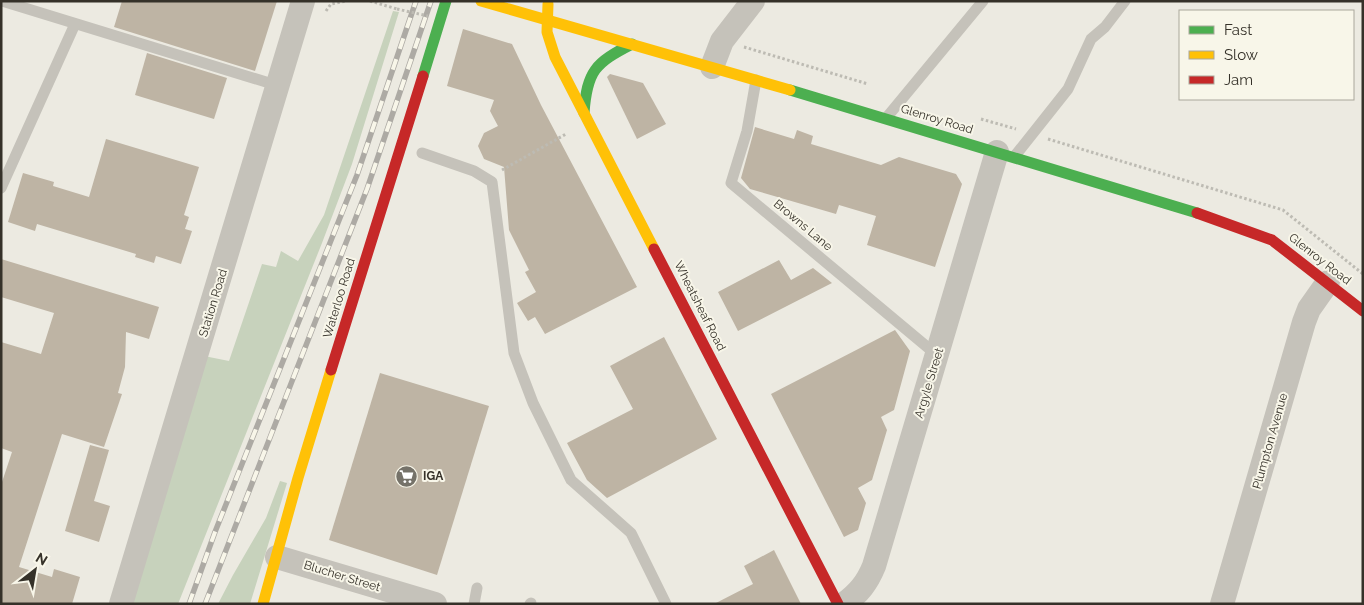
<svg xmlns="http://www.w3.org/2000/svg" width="1364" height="605" font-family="Raleway,sans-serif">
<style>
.green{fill:#c7d2bc}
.building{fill:#beb4a4}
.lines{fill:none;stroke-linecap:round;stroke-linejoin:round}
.path{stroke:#bdbbb3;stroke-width:3;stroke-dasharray:2.5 2.5;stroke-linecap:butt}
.lane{stroke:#c5c2ba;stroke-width:11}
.street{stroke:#c5c2ba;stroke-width:24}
.fast{stroke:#4caf50;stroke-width:11}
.slow{stroke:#ffc107;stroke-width:11}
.jam{stroke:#c62828;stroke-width:11}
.rail-casing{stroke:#adaaa4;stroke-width:5.5}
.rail{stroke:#f8f6e9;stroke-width:4;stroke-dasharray:11;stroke-linecap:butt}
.path-bridge{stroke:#bdbbb3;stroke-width:3;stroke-dasharray:2.5 2.5;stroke-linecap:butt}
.labels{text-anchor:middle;stroke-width:4;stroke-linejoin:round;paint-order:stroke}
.street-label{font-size:12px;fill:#353129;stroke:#f8f6e9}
.poi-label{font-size:12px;font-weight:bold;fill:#353129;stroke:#f8f6e9;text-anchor:start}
</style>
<rect width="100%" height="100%" fill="#eceae1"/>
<g class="green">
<path d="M393 11 399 12 352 164 322 243 178 604H130L204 356 229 361 262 264 276 267 281 251 298 261 324 215Z"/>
<path d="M280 481 287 483 250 604H218L233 575 266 518Z"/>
</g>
<g class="building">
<path d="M122 1H277L255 71 114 27Z"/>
<path d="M463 29 512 44 541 105 637 287 545 334 535 317 528 321 517 303 536 292 525 272 529 270 509 230 504 167 484 159 478 146 484 133 498 126 490 111 494 100 447 86Z"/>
<path d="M147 53 227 78 214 119 135 95Z"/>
<path d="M610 74 643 83 666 124 637 139 607 77Z"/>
<path d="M755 127 794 139 797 130 813 136 811 144 881 165 899 157 956 174 962 184 935 267 867 245 876 216 839 205 836 214 750 189 741 178Z"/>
<path d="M106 139 199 167 184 215 189 217 185 229 192 231 181 264 156 256 154 263 135 257 136 254 37 224 35 231 8 222 23 173 54 182 53 186 89 197Z"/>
<path d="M1 259 159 307 149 339 126 332 125 367 118 393 122 394 104 447 62 434 19 567 52 577 54 569 80 577 72 604H1V485L12 452 1 448V342L41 354 54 313 1 297Z"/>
<path d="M779 260 791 280 813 268 832 283 738 331 718 292Z"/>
<path d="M895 330 910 351 894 410 881 417 887 430 872 480 858 488 866 503 858 530 844 537 771 394Z"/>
<path d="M664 337 717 439 607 498 587 480 567 443 633 409 610 366Z"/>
<path d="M380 373 489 406 437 575 329 540Z"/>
<path d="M90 445 109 450 94 501 110 506 99 542 65 531Z"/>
<path d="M774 550 801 604H714L753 584 744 566Z"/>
</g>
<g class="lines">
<g class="path">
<path d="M370 1 397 9"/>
<path d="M326 11 331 4 346 1"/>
<path d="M744 47 868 84"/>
<path d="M981 119 1016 129"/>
<path d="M1048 139 1283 210 1363 274"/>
<path d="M502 170 566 134"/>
</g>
<g class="lane">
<path d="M2 1 279 86"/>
<path d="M756 80 747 131 731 183 938 356"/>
<path d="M887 117 983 1"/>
<path d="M422 153 474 171 492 182 514 353 533 403 571 480 631 533 666 604"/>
<path d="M1014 157 1068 89 1091 39 1105 27 1125 1"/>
<path d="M1 188 75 24"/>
<path d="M474 604 477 588"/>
<path d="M530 604 531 603"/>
</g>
<g class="street">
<path d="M712 67 722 41 753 1"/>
<path d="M277 557 435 604"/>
<path d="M121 604 303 1"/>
<path d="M844 604C859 593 867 583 874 566L997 152"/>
<path d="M1222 604 1304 322 1309 309 1328 282"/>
</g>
<g class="fast">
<path d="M423 76 446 1"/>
<path d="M790 90 1197 213"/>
<path d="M584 113C587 71 595 63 632 44"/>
</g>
<g class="slow">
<path d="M481 1 790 90"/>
<path d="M548 4 547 32 555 57 654 249"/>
<path d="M263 604 298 478 331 370"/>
</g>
<g class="jam">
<path d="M1197 213 1272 240 1363 311"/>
<path d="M654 249 838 604"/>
<path d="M331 370 423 76"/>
</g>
<defs>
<g id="rail">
<path d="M189 604 215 532 357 175 416 1"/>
<path d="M205 604 367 189 431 1"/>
</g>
</defs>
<use href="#rail" class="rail-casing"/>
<use href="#rail" class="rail"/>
<path class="path-bridge" d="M397 9 428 16"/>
</g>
<defs>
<symbol id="supermarket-disc" viewBox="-11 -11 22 22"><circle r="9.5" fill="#757269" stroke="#f8f6e9"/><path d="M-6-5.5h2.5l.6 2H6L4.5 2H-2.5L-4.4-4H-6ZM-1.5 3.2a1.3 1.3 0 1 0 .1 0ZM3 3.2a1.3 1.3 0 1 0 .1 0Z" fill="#fff"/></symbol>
</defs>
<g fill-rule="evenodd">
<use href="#supermarket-disc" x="394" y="464" width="25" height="25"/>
</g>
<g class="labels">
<g class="street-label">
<text transform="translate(937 119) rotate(17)" y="4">Glenroy Road</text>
<text transform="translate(803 225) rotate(40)" y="4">Browns Lane</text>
<text transform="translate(1320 259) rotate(38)" y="4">Glenroy Road</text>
<text transform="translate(339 298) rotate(-73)" y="4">Waterloo Road</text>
<text transform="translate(213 303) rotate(-73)" y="4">Station Road</text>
<text transform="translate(700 306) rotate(63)" y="4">Wheatsheaf Road</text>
<text transform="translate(929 383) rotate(-73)" y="4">Argyle Street</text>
<text transform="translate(1270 441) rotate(-74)" y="4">Plumpton Avenue</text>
<text transform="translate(342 576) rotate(17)" y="4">Blucher Street</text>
</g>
<g class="poi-label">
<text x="423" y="480">IGA</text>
</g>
</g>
<rect width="1364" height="605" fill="none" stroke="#353129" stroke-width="5"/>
<rect x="1179" y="10" width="175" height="90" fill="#f8f6e9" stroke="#aaa79c"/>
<rect x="1189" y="26" width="25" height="8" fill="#4caf50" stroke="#aaa79c"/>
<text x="1224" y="35" font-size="15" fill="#353129">Fast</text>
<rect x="1189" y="51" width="25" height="8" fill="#ffc107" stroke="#aaa79c"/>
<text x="1224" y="60" font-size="15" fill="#353129">Slow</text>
<rect x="1189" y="76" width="25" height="8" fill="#c62828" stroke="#aaa79c"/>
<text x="1224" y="85" font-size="15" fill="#353129">Jam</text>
<g transform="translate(35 570) rotate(31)" stroke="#f8f6e9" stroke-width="4" paint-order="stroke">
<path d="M0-4L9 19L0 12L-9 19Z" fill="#353129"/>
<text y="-8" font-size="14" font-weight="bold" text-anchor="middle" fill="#353129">N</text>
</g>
</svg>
